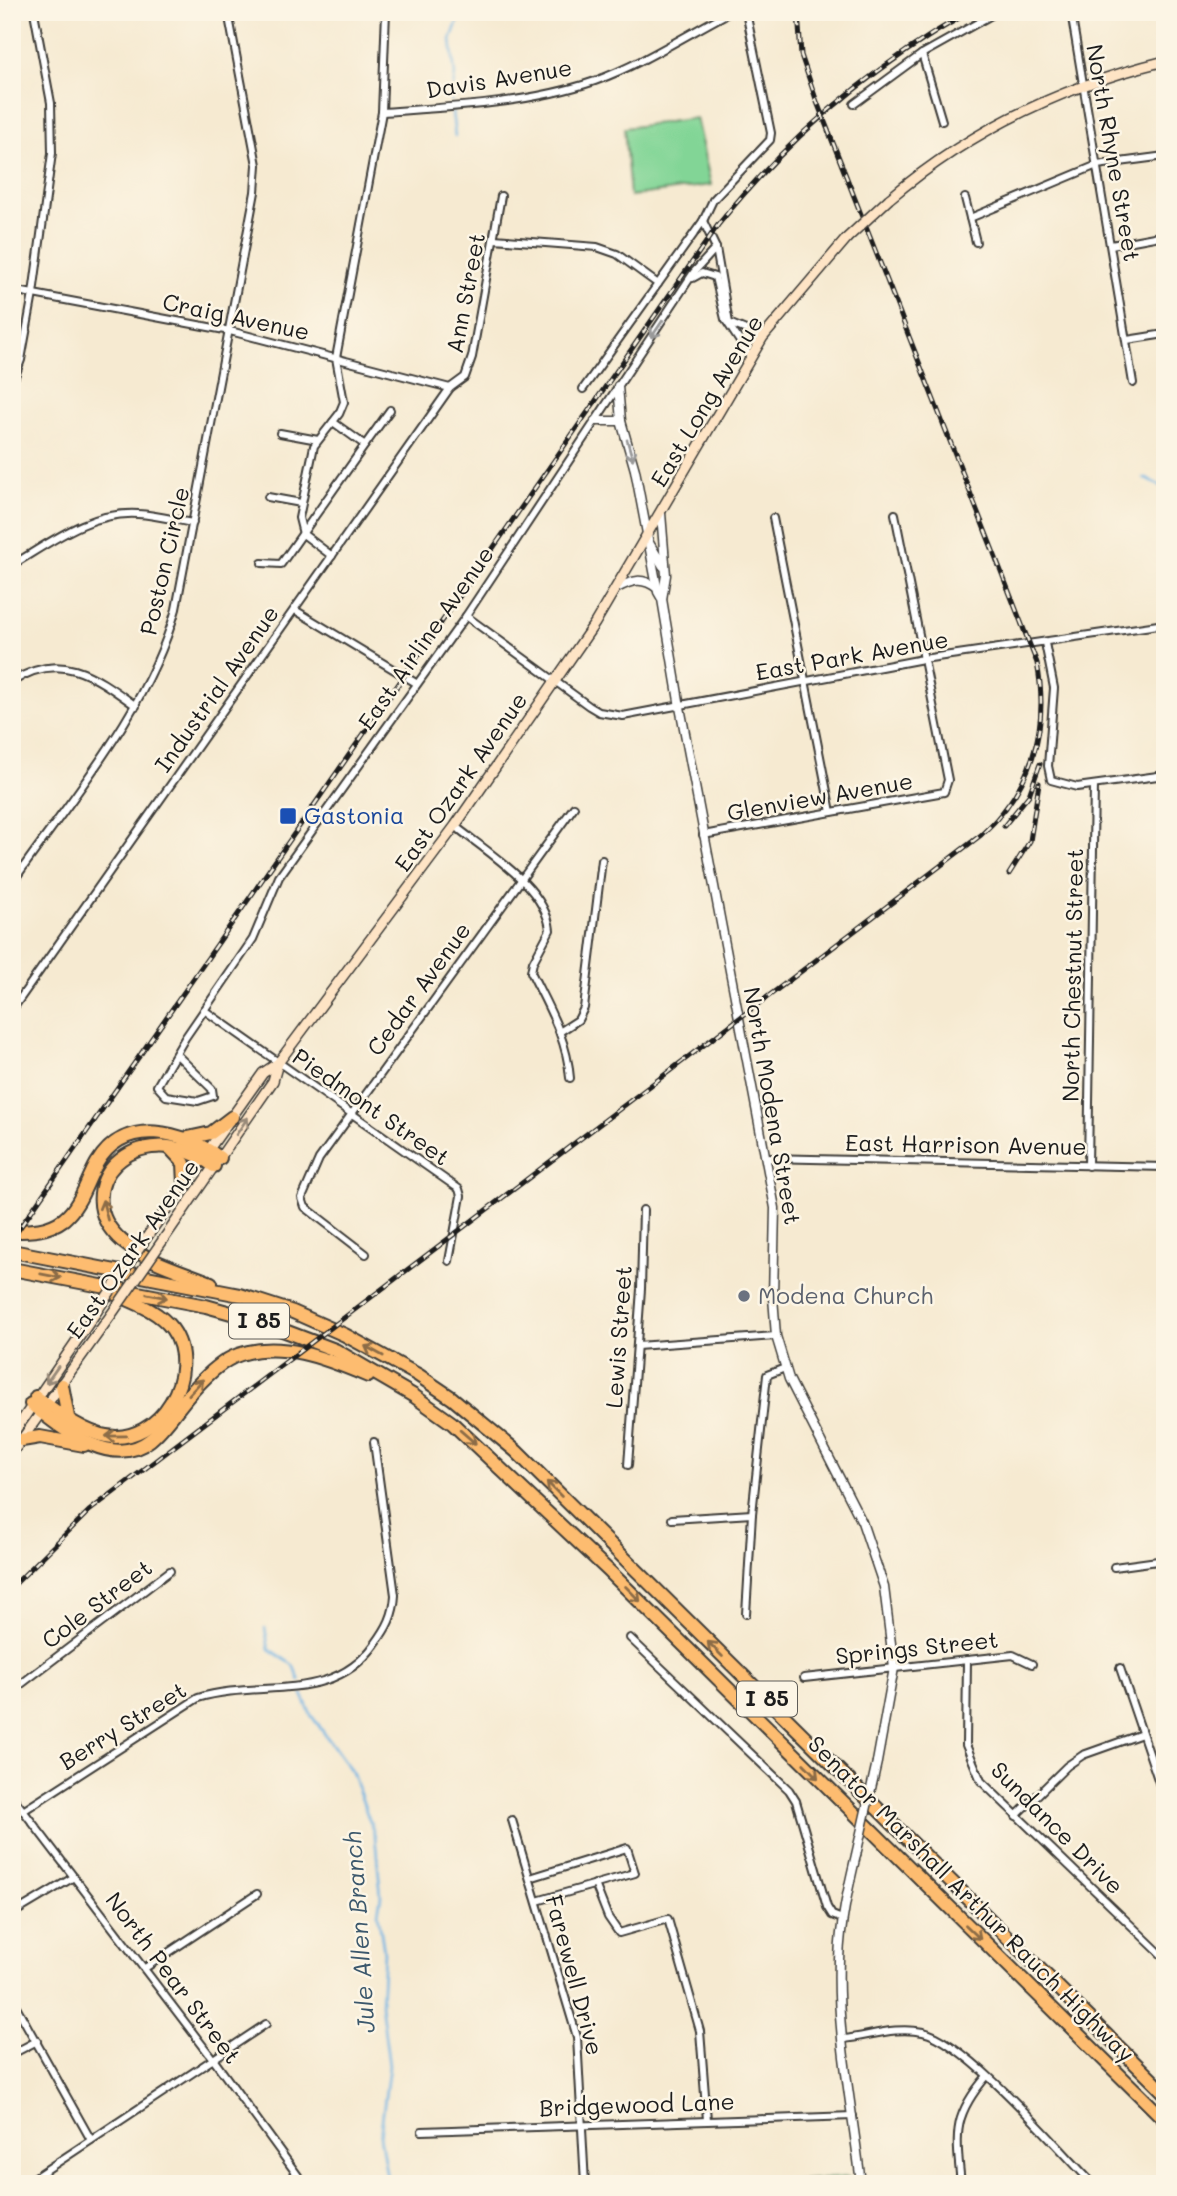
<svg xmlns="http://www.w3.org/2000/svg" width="1177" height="2196" font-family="Mali,sans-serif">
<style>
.green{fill:#82d596;stroke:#4f7859;stroke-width:2}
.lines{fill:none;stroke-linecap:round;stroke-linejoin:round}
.stream{stroke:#6db2e3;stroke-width:2.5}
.minor-casing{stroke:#3d3b37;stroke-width:10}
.tertiary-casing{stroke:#3d3b37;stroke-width:11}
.secondary-casing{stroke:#3d3b37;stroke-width:12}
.motorway-casing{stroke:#3d3b37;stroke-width:16}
.minor{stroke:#fff;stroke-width:6}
.tertiary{stroke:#fff;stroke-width:8}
.secondary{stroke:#fee4c5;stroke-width:9}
.motorway{stroke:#fdbc6f;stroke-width:12}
.rail-casing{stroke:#1c1c1c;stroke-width:5}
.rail{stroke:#fcf5e5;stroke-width:2.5;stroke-dasharray:8;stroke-linecap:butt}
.tertiary-bridge-casing{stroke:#3d3b37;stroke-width:11;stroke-linecap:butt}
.secondary-bridge-casing{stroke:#3d3b37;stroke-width:12;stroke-linecap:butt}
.tertiary-bridge{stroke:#fff;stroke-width:8}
.secondary-bridge{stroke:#fee4c5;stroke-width:9}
.oneway{stroke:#999}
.oneway2{stroke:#988a79}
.oneway3{stroke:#8c6c46}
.transit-dot{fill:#1a4fb4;stroke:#fcf5e5;stroke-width:2.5}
.worship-dot{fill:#6b7280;stroke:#fcf5e5;stroke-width:2.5}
.labels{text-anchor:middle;stroke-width:5;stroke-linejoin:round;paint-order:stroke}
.shield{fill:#fcf5e5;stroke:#5f5d58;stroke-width:2}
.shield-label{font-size:21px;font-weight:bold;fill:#1c1c1c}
.street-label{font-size:23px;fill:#1c1c1c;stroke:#fcf5e5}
.transit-label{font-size:23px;fill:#164399;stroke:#fcf5e5;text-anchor:start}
.worship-label{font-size:23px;fill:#5b616d;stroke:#fcf5e5;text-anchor:start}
.water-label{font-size:24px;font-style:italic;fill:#3c586c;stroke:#fcf5e5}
</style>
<rect width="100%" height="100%" fill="#fcf5e5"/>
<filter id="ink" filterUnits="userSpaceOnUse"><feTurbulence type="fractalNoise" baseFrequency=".0143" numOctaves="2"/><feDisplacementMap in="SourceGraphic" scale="14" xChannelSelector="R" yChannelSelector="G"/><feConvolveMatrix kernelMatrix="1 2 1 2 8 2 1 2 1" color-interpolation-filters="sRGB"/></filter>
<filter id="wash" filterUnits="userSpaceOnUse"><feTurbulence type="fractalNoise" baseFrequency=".00686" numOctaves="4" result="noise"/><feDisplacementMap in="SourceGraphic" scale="28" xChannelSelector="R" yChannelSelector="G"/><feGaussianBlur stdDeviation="1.57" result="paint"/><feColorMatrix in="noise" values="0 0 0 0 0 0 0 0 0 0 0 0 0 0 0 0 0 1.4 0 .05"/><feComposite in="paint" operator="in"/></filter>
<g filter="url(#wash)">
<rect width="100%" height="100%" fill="#f6ead1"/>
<g class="green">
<path d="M696 118 711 185 630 196 624 128Z"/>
<path d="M848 2177 849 2184H748Z"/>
</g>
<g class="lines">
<g class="stream">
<path d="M451 101 455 75 451 40 461 12"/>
<path d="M452 112 455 136"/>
<path d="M1144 478 1165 488"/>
<path d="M265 1628 269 1649 293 1665 300 1681"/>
<path d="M302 1694 311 1715 352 1772 375 1836 381 1896 378 1913 384 1952 381 2004 389 2066 380 2136 388 2184"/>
</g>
</g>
</g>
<g filter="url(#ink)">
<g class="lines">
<defs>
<g id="minor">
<path d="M1071 12 1133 383"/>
<path d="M922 54 942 121"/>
<path d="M854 104 922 54 997 12"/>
<path d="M382 112C452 107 528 104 595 81 642 64 686 35 730 12"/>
<path d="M965 198 976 242"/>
<path d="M970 218 1097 165 1165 156"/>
<path d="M703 221 716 248 729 323 763 337"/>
<path d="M494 239 597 247 617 254 658 284"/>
<path d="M1111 245 1165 235"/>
<path d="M693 278 702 273 715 277 725 319 750 357"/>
<path d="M12 290 230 331 450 388"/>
<path d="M1127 340 1165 334"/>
<path d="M12 384 21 360 33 294 52 153 51 103 34 12"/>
<path d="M583 389 703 221 713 200 770 140 771 133 746 12"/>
<path d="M333 422 365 445 390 410"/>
<path d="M280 433 318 440"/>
<path d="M268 497 301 503"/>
<path d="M773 518 831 812"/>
<path d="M332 556 303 534 299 518 314 446 339 414 344 402 336 358 382 112 386 12"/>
<path d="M262 563 281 564 365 445"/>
<path d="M12 565C51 542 90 511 138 514 156 515 175 520 193 523"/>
<path d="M295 610 416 683"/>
<path d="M466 616 589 706 599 712 623 716 923 659 1165 624"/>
<path d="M1045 643 1054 688 1048 766 1051 780 1077 787 1165 775"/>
<path d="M12 682C61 649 96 677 136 706"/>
<path d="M455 826C487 852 546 887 550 930L533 962 531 972C548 1007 567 1038 570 1078"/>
<path d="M703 835 944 792 948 780 895 514"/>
<path d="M12 883C72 797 148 710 176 609L255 192 257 165 228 12"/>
<path d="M12 1010 450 388 465 377 472 357 501 196"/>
<path d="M204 1010 459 1189 461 1196 449 1261"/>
<path d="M561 1031 578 1020 584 1008 602 860"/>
<path d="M176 1054 212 1089 213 1096 198 1101 166 1096 157 1086 185 1038 253 939 279 877 466 616 694 272 716 248"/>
<path d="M766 1158 1165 1167"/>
<path d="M1088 1166 1094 785"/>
<path d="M366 1254 305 1207 302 1198 319 1159 574 807"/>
<path d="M637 1346 776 1336"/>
<path d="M628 1465 641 1289 643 1210"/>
<path d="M672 1519 752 1514"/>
<path d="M1114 1567 1165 1560"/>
<path d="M746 1614 752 1514 767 1375 785 1368"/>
<path d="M630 1638 789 1790 796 1801 827 1907 832 1915 842 1919"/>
<path d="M967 1660 966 1745 981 1781 1165 1958"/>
<path d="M1120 1668 1165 1800"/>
<path d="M804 1678 1013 1655 1032 1664"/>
<path d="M12 1691 170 1571"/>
<path d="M12 1796 213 2059 304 2184"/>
<path d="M23 1811 198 1698C259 1679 332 1705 375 1644 387 1628 394 1615 395 1595L374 1442"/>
<path d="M1016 1816 1067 1766 1083 1755 1142 1734"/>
<path d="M512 1820 577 2037 585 2184"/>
<path d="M530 1878 627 1848 635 1873 537 1901"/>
<path d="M595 1884 608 1917 619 1933 668 1919 700 2031 707 2120"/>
<path d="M12 1914 74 1877"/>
<path d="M145 1968 257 1894"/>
<path d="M12 1999 91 2140"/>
<path d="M844 2039C871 2036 895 2026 923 2032 966 2041 1059 2149 1093 2184"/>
<path d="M12 2054 37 2041"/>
<path d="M422 2131 853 2116"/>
<path d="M25 2184 266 2024"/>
<path d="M961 2184C956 2134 952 2116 987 2076"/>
</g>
<g id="tertiary">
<path d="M618 386 621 421 635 470 658 592 662 599"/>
<path d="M595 421H621"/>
<path d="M661 513 666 575 662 599 680 707 775 1208 773 1297 776 1336 789 1379 862 1522 884 1587 894 1668 877 1762"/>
<path d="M648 541 663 566"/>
<path d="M617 588C633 580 642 577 657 588"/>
<path d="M856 1855C848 1889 840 1924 839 1960 836 2034 853 2111 861 2184"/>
</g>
<g id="secondary">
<path d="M889 199C969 131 1063 86 1165 61"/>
<path d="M149 1234 263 1073 278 1063 455 826 595 623 763 337 847 238"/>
<path d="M163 1240 273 1081 278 1063"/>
<path d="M12 1435 97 1311"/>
<path d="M12 1453 111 1315"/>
</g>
<g id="motorway">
<path d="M183 1139 211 1133 232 1117"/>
<path d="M170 1148 184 1163 185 1184"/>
<path d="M12 1231C31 1231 48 1231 64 1219 81 1205 86 1182 97 1163 125 1115 183 1131 220 1158"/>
<path d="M12 1251 240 1295 293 1312 345 1335 418 1375 452 1398 516 1451 1165 2093"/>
<path d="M12 1269 206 1306 256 1320 335 1350 414 1396 452 1423 610 1572 1165 2120"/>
<path d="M211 1283C182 1271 147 1262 122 1241 64 1191 134 1109 214 1166"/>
<path d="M62 1385 68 1417"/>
<path d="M36 1397C56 1411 82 1432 106 1436 160 1446 203 1372 172 1329 158 1310 133 1302 113 1293"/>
<path d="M31 1404C62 1428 111 1471 150 1440 165 1428 176 1410 189 1395 201 1381 216 1365 233 1357 277 1338 328 1359 368 1376"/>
<path d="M22 1440 40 1437 84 1445"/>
</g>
</defs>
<use href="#minor" class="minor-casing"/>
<use href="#tertiary" class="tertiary-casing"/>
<use href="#secondary" class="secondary-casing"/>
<use href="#motorway" class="motorway-casing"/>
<use href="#minor" class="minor"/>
<use href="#tertiary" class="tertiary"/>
<use href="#secondary" class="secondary"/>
<use href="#motorway" class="motorway"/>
<defs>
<g id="rail">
<path d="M1004 826 1029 795 1040 764"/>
<path d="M1009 874 1030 841 1039 783"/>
<path d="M12 1239 718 225C788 137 871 68 969 12"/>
<path d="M12 1587 89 1511 981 835C1031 789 1050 730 1037 663L817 102 801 55 798 12"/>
</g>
</defs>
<use href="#rail" class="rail-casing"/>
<use href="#rail" class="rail"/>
<defs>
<path id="tertiary-bridge" d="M856 1855 877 1762"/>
<g id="secondary-bridge">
<path d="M847 238 889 199"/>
<path d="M97 1311 149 1234"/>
<path d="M111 1315 163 1240"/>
</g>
</defs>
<use href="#tertiary-bridge" class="tertiary-bridge-casing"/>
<use href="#secondary-bridge" class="secondary-bridge-casing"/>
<use href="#tertiary-bridge" class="tertiary-bridge"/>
<use href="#secondary-bridge" class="secondary-bridge"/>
</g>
<defs><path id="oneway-shaft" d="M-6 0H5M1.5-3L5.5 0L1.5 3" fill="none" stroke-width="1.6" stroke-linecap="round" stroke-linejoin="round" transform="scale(1.75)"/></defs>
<g class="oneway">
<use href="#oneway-shaft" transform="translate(657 329) rotate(124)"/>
<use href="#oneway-shaft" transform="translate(630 450) rotate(74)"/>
</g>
<g class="oneway2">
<use href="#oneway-shaft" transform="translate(242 1126) rotate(-56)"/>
<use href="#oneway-shaft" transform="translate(52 1375) rotate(125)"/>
</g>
<g class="oneway3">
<use href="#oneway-shaft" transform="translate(105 1210) rotate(-104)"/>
<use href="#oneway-shaft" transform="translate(51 1276) rotate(11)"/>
<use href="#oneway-shaft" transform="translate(157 1296) rotate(11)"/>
<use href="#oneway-shaft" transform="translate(374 1351) rotate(-151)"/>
<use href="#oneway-shaft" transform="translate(196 1387) rotate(-47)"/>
<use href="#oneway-shaft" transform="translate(116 1436) rotate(179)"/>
<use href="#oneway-shaft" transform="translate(468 1437) rotate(41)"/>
<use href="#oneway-shaft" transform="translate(554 1489) rotate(-135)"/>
<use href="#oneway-shaft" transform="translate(633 1594) rotate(45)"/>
<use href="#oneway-shaft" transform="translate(715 1649) rotate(-135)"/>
<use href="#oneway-shaft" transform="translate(811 1771) rotate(46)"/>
<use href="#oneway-shaft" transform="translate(973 1932) rotate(44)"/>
</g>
</g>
<rect class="transit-dot" x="279" y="807" width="18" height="18" rx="3.5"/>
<circle class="worship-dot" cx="744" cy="1296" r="7"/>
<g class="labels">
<g class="shield">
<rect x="229" y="1303.5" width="60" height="35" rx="5"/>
<rect x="737" y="1681.5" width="60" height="35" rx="5"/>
</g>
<g class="shield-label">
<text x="259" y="1328">I 85</text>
<text x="767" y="1706">I 85</text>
</g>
<g class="street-label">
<text transform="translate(499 79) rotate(-9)" y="8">Davis Avenue</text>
<text transform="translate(1113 153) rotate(80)" y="8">North Rhyne Street</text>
<text transform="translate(466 293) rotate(-79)" y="8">Ann Street</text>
<text transform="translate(236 317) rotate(12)" y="8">Craig Avenue</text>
<text transform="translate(707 401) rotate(-59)" y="8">East Long Avenue</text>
<text transform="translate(165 561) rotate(-77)" y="8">Poston Circle</text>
<text transform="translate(426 638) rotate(-55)" y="8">East Airline Avenue</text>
<text transform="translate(852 656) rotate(-10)" y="8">East Park Avenue</text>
<text transform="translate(217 689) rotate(-55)" y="8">Industrial Avenue</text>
<text transform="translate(461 782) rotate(-55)" y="8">East Ozark Avenue</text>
<text transform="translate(820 797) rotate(-10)" y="8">Glenview Avenue</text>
<text transform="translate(1073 975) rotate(-89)" y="8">North Chestnut Street</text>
<text transform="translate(419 989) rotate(-54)" y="8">Cedar Avenue</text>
<text transform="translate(772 1106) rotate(80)" y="8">North Modena Street</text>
<text transform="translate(371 1107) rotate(35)" y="8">Piedmont Street</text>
<text transform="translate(966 1145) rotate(1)" y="8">East Harrison Avenue</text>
<text transform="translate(133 1249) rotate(-55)" y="8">East Ozark Avenue</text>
<text transform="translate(619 1337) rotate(-86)" y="8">Lewis Street</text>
<text transform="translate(97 1604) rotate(-37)" y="8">Cole Street</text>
<text transform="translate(917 1648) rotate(-6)" y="8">Springs Street</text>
<text transform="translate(123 1726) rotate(-32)" y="8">Berry Street</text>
<text transform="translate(1057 1828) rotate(45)" y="8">Sundance Drive</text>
<text transform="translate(971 1899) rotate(45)" y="8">Senator Marshall Arthur Rauch Highway</text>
<text transform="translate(574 1975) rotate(75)" y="8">Farewell Drive</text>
<text transform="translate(173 1978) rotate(53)" y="8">North Pear Street</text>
<text transform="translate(637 2105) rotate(-2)" y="8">Bridgewood Lane</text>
</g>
<g class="transit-label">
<text x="304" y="824">Gastonia</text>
</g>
<g class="worship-label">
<text x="758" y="1304">Modena Church</text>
</g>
<g class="water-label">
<text transform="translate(360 1932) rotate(-94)" y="8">Jule Allen Branch</text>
</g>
</g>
<rect width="1177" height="2196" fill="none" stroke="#fcf5e5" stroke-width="42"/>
</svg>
